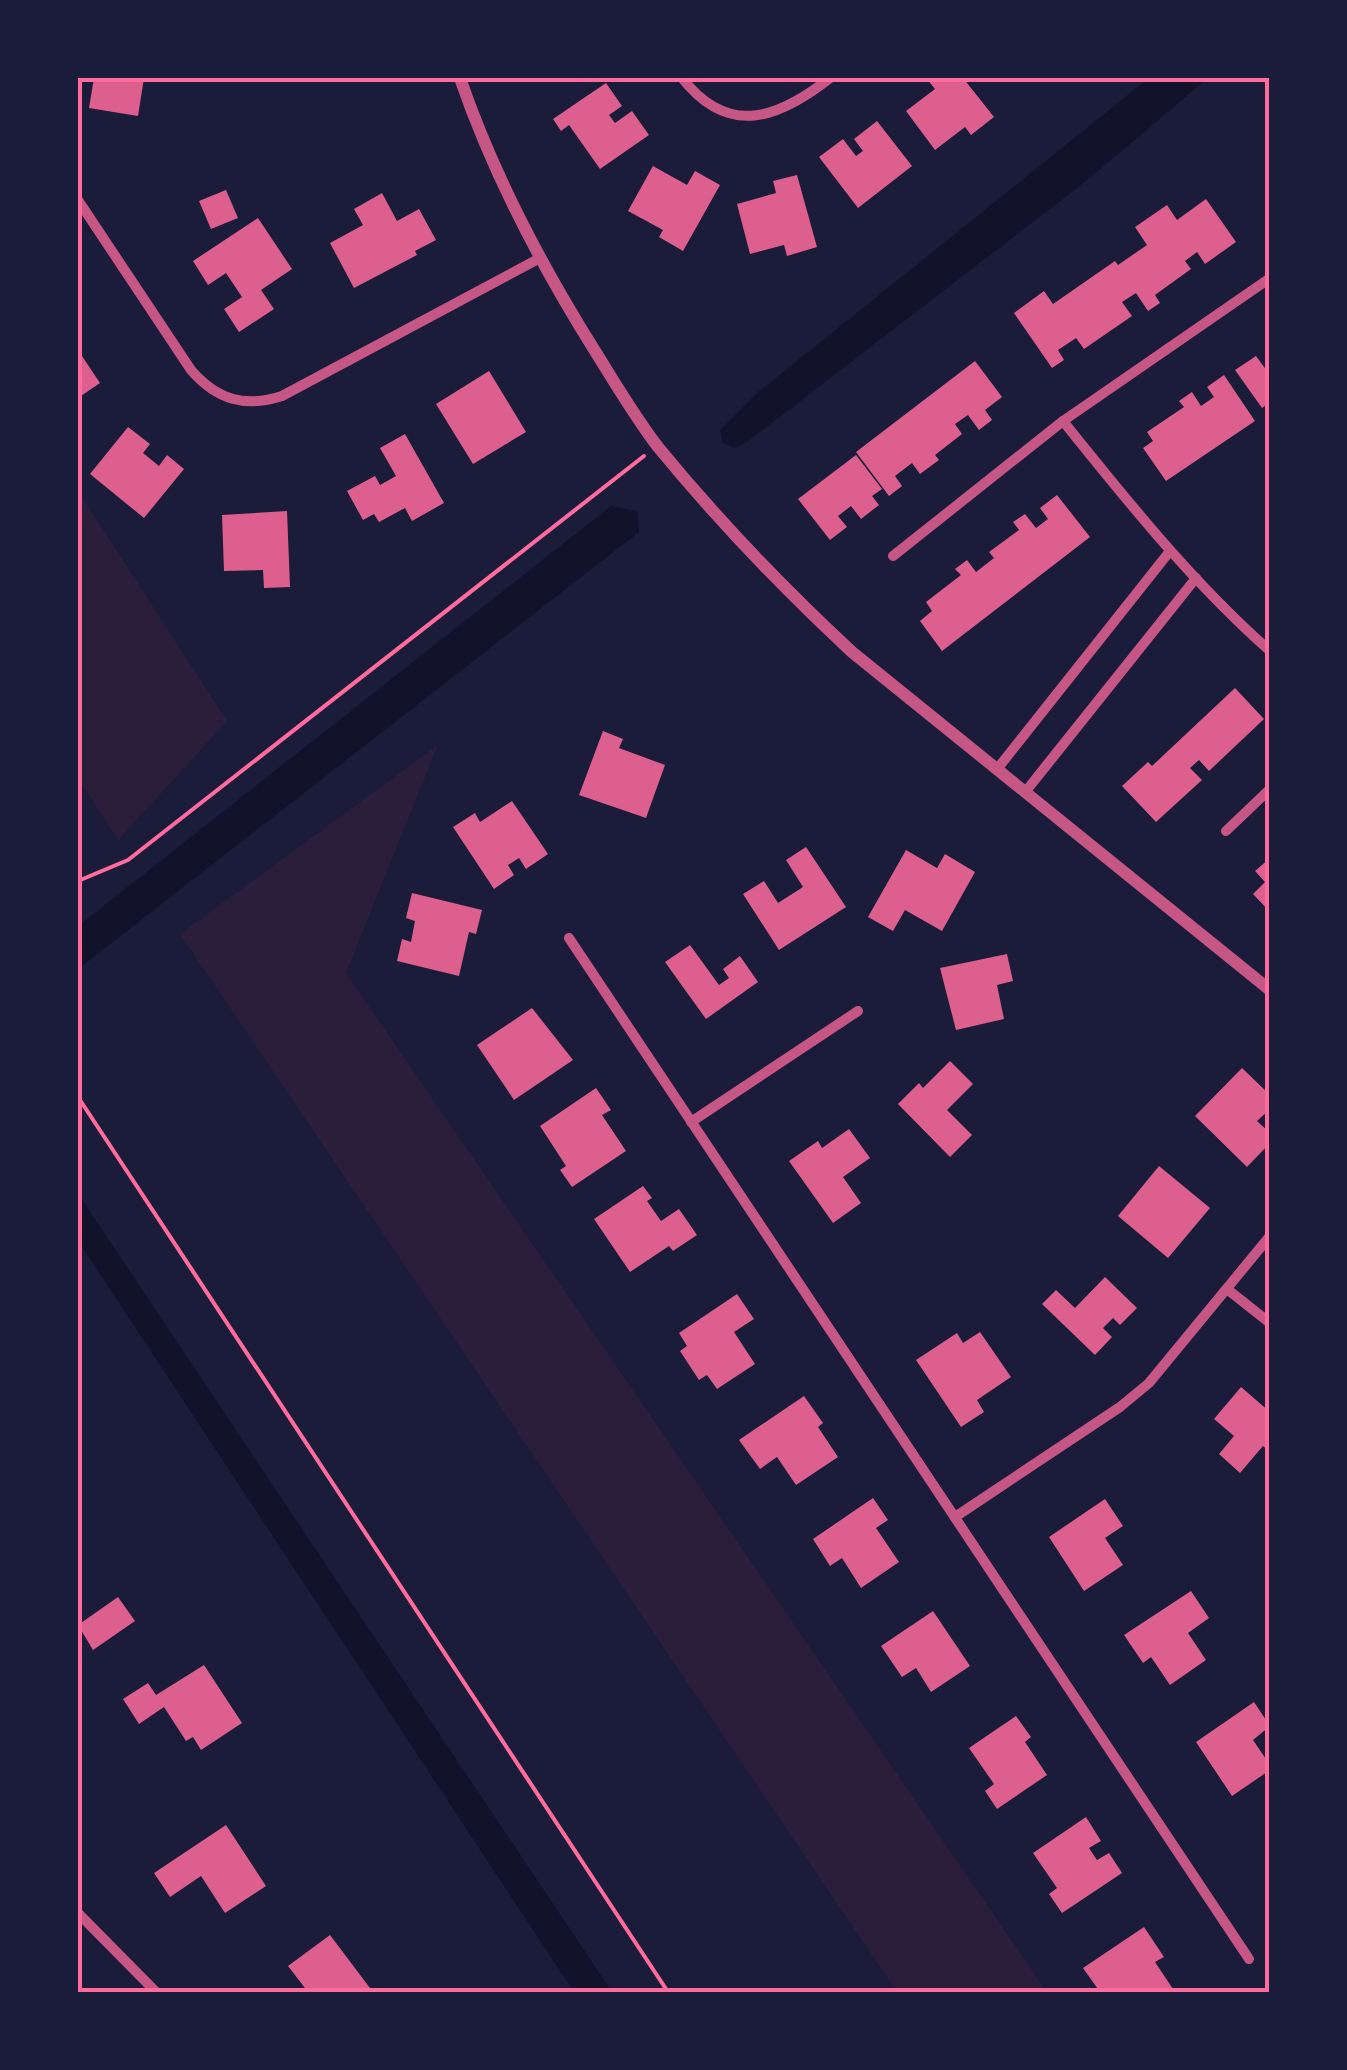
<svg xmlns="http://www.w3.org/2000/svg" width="1347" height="2070" font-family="'Sofia Sans Condensed',sans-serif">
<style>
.green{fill:#2a1e3b}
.water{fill:#12122b}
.building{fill:#dd5f8e}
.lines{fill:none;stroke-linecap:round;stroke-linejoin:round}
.path{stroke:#ff6b9d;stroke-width:4}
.minor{stroke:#c65784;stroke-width:10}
.tertiary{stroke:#c65784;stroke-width:12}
.neatline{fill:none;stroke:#ff6b9d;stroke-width:4}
</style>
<rect width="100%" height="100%" fill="#1b1b3a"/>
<g class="green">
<path d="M78 491 227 721 118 840 78 778Z"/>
<path d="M438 745 346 973 1047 1992H897L180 934Z"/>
</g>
<g class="water">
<path d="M1149 78H1208L1081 185 747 442 734 448 723 443 720 430 757 393Z"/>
<path d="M611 506 637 511 639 532 78 969V926Z"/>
<path d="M78 1194 612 1992H574L78 1241Z"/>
</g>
<g class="building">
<path d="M94 78H144L138 116 89 108Z"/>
<path d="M926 78H963L994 117 971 135 965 127 935 150 906 111 935 89Z"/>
<path d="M606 83 622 106 609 115 615 123 632 111 649 135 600 169 569 125 561 131 553 119Z"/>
<path d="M877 121 912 166 858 208 819 157 843 139 856 156 863 151 854 139Z"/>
<path d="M653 166 687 185 695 171 720 185 683 251 659 237 663 230 628 211Z"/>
<path d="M797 175 817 247 787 256 784 245 750 254 737 204 776 193 773 181Z"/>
<path d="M226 190 238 218 211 229 199 201Z"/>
<path d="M382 193 397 221 419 209 436 240 415 251 417 255 354 288 330 243 363 225 354 209Z"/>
<path d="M1206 199 1236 242 1205 264 1197 252 1185 261 1191 269 1155 295 1160 303 1148 311 1136 293 1122 302 1132 316 1084 349 1076 338 1058 350 1064 360 1052 368 1014 313 1044 291 1053 304 1115 261 1118 265 1147 245 1135 227 1167 205 1177 220Z"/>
<path d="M258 218 292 269 261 290 274 309 239 332 224 309 242 297 226 273 208 285 193 261Z"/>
<path d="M78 350 100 383 78 398Z"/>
<path d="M1256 356 1270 375V402L1262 408 1235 370Z"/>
<path d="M975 361 1002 397 985 410 992 420 979 430 968 415 955 424 962 434 935 455 939 460 920 474 912 463 895 476 902 486 889 496 856 452Z"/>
<path d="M489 371 526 432 473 464 436 404Z"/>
<path d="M1224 375 1255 421 1166 481 1143 448 1153 441 1147 432 1184 407 1179 401 1192 392 1201 406 1214 397 1207 387Z"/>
<path d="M128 427 150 444 143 453 159 466 167 455 184 469 144 518 90 474Z"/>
<path d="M405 434 444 503 412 521 405 508 379 522 374 514 363 520 347 491 375 476 380 485 396 476 380 448Z"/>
<path d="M856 455 882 489 872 496 879 505 861 519 851 506 838 516 847 527 830 540 798 499Z"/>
<path d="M1057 495 1090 537 942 651 920 621 932 611 926 602 961 575 955 569 967 560 976 572 994 558 989 552 1019 530 1013 522 1025 514 1036 528 1048 519 1040 508Z"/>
<path d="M287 511 290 587 264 588 263 570 224 571 222 515Z"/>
<path d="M1235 688 1264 719 1209 771 1199 760 1190 768 1202 780 1156 822 1122 786 1148 762 1152 766Z"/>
<path d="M603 731 623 739 619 748 665 765 646 818 579 795Z"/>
<path d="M512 801 548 854 526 869 519 858 508 865 514 875 494 889 453 827 475 813 480 822Z"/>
<path d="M806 847 846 907 779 950 743 894 764 881 778 903 803 887 786 860Z"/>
<path d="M906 850 937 868 945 854 975 872 942 931 905 910 893 931 868 917Z"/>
<path d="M1270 858V912L1253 894 1265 882 1255 871Z"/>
<path d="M412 893 482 910 476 934 469 932 459 976 397 961 402 939 411 942 415 921 406 918Z"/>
<path d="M690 945 719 985 729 978 723 969 740 956 758 982 706 1019 665 962Z"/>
<path d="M1007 954 1013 981 997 985 1004 1019 956 1030 940 968Z"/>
<path d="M532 1008 573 1060 514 1100 477 1045Z"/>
<path d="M950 1061 973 1084 947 1110 972 1135 950 1157 898 1104 919 1083 923 1088Z"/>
<path d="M1242 1068 1270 1095V1109L1257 1121 1270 1133V1143L1247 1167 1195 1116Z"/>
<path d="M596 1088 611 1110 602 1115 626 1151 572 1187 560 1170 566 1166 540 1126Z"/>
<path d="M849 1129 870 1158 843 1177 861 1203 833 1223 789 1161 818 1141 822 1148Z"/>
<path d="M1159 1166 1210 1208 1168 1258 1118 1216Z"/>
<path d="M643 1186 652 1198 647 1201 661 1221 679 1209 697 1235 673 1251 669 1246 630 1272 594 1219Z"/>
<path d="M1105 1277 1137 1308 1120 1325 1113 1318 1103 1328 1112 1337 1095 1355 1042 1304 1056 1290 1075 1308Z"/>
<path d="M737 1294 754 1319 734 1332 755 1364 717 1389 707 1375 699 1380 680 1351 687 1346 679 1333Z"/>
<path d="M980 1332 1011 1377 977 1400 984 1412 961 1427 916 1360 957 1333 963 1343Z"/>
<path d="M1241 1387 1270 1412V1452L1263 1446 1240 1473 1219 1454 1234 1436 1214 1419Z"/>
<path d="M804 1396 823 1423 818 1427 838 1457 796 1485 777 1457 760 1469 739 1440Z"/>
<path d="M873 1498 888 1520 876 1528 899 1562 861 1588 842 1558 830 1566 813 1539Z"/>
<path d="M1105 1499 1123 1526 1105 1538 1123 1565 1084 1591 1049 1537Z"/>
<path d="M1191 1591 1209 1618 1188 1633 1206 1660 1170 1685 1151 1657 1143 1663 1124 1635Z"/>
<path d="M118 1597 135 1621 93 1650 78 1625Z"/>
<path d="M933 1611 970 1666 931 1692 916 1668 902 1677 881 1646Z"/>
<path d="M204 1665 242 1723 201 1750 193 1737 186 1741 164 1707 139 1724 123 1699 148 1683 156 1695Z"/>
<path d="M1254 1702 1270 1726 1253 1740 1270 1765V1770L1232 1796 1196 1742Z"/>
<path d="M1016 1716 1031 1737 1025 1742 1047 1775 997 1809 985 1791 994 1784 969 1748Z"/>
<path d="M1086 1817 1101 1841 1089 1848 1097 1860 1109 1853 1122 1873 1062 1913 1049 1894 1057 1888 1033 1853Z"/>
<path d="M226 1825 266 1886 225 1913 201 1876 170 1897 154 1873Z"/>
<path d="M1144 1927 1164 1957 1155 1962 1173 1989 1167 1992H1113L1110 1988 1100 1992 1083 1968Z"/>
<path d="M330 1935 373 1992H308L288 1966Z"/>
</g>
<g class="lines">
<g class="path">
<path d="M78 881 128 860 644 456"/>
<path d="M78 1097 668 1992"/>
</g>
<g class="minor">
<path d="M682 78C729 138 779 118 830 78"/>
<path d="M78 200 191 370C217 400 245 408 282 396L540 258"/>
<path d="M1063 421C1128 502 1192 582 1270 651"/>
<path d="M893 556 1063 421 1270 278"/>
<path d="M998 768 1170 551"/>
<path d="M1026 791 1196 578"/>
<path d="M1226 831 1270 789"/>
<path d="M569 938 1249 1959"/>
<path d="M691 1122 858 1011"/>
<path d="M1227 1289 1270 1323"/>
<path d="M955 1517 1120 1407 1149 1383 1270 1236"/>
<path d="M78 1913 156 1992"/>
</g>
<path class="tertiary" d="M460 78C493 174 541 265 595 351 615 383 635 417 658 447 718 520 783 588 852 652L1270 990"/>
</g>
<rect width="1347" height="2070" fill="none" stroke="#1b1b3a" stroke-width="160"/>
<rect x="80" y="80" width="1187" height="1910" class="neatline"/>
</svg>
